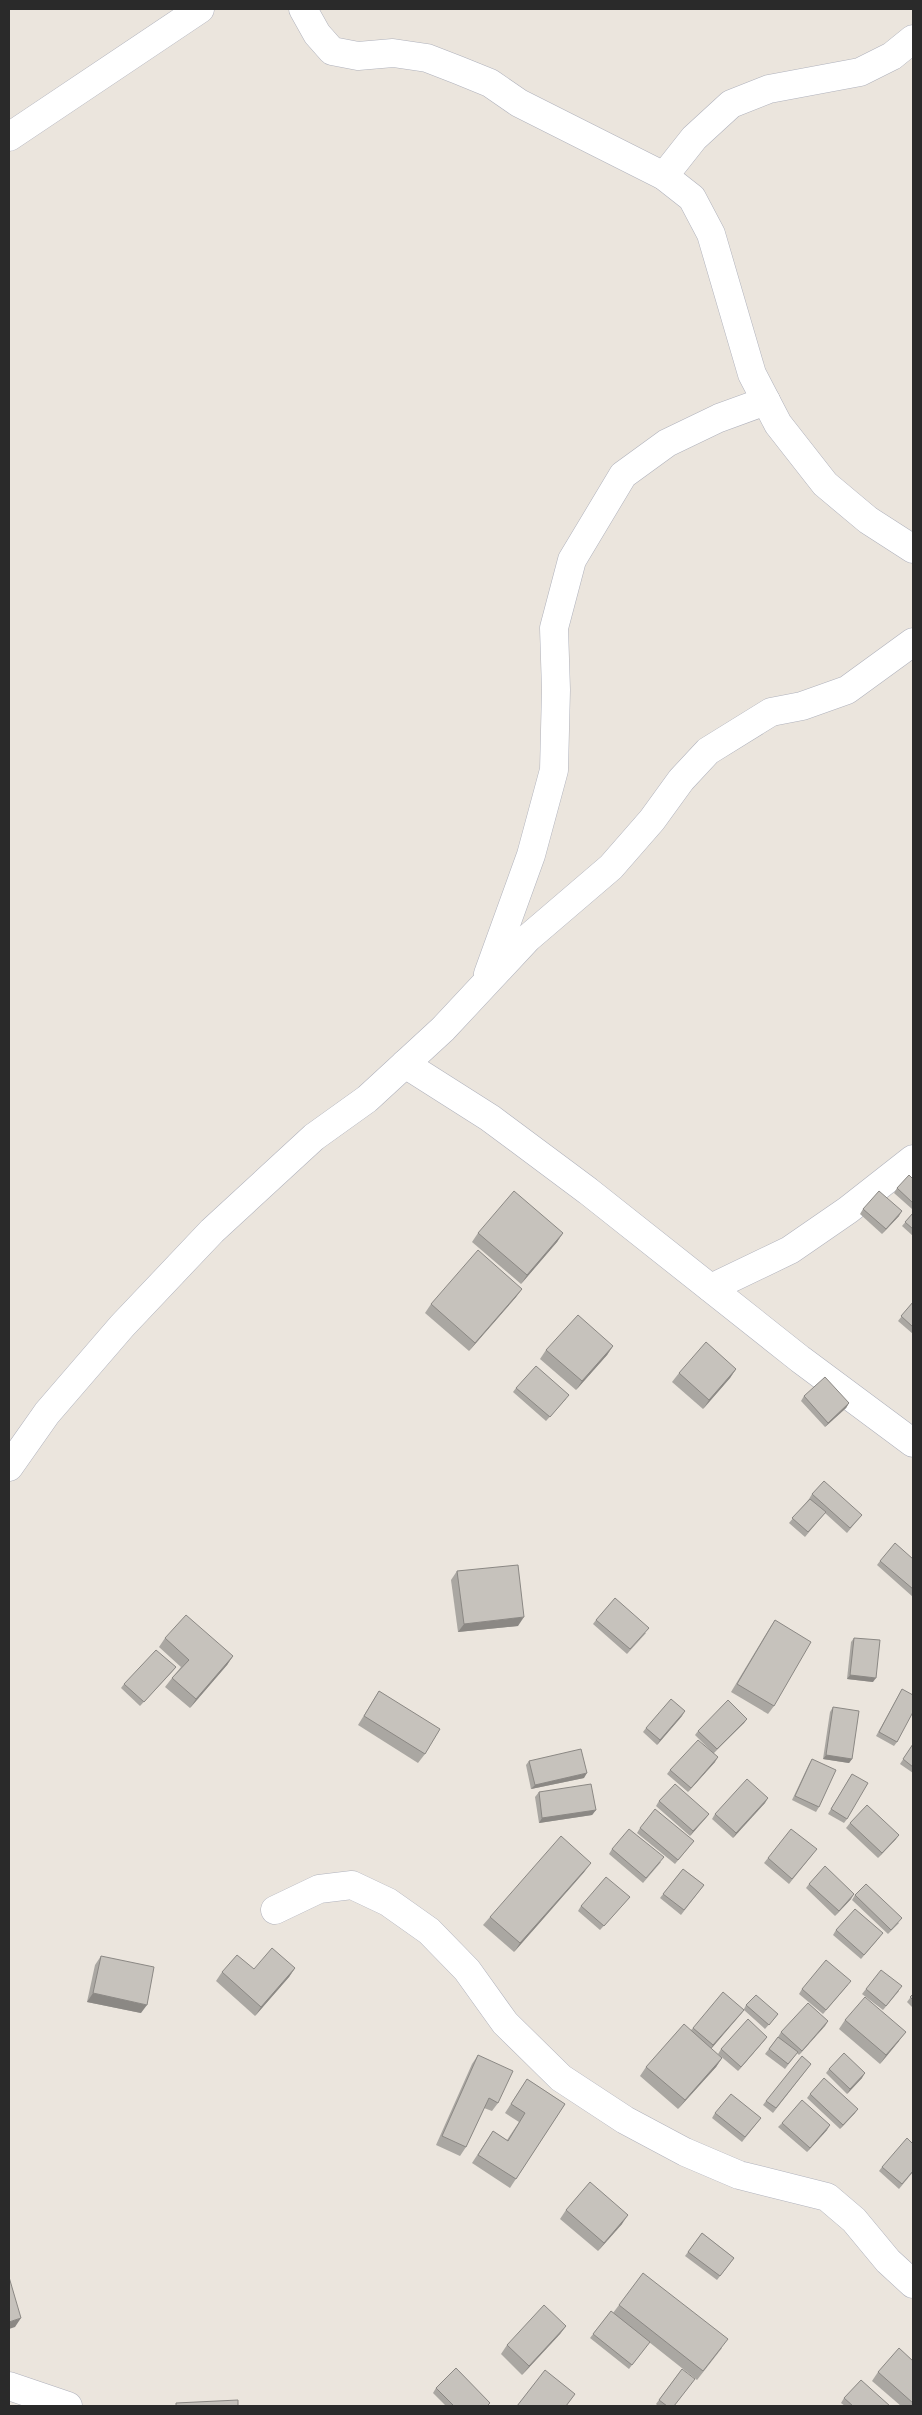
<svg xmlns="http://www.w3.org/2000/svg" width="922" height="2415" font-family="Signika,sans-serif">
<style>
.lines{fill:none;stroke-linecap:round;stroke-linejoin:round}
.minor-casing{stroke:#b0b2bc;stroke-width:29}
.minor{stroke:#fff;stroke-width:28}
.wall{fill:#aaa7a2}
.shaded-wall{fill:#8b8884}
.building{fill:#c6c2bc;stroke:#8b8884}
</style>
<rect width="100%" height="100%" fill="#ebe5dd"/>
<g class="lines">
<defs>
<g id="minor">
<path d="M303 9 317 34 332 51 358 56 393 53 427 58 458 70 490 83 519 103 664 176 692 198 711 234 752 374 778 424 825 484 868 520 913 549"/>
<path d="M9 137 200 9"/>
<path d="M664 176 694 138 731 104 769 89 860 72 892 56 913 39"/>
<path d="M488 974 531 855 554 770 556 690 554 628 572 560 623 475 667 443 719 418 766 401"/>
<path d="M405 1064 490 1118 588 1191 800 1359 913 1443"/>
<path d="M711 1288 790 1250 848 1210 913 1159"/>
<path d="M9 1467 47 1413 122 1326 212 1231 314 1137 367 1099 443 1029 528 938 611 867 652 820 681 780 708 751 771 712 802 706 847 690 913 642"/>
<path d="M275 1910 319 1889 352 1885 388 1902 429 1931 467 1970 505 2023 561 2078 625 2120 685 2152 739 2175 827 2197 854 2220 888 2261 913 2284"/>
<path d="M9 2386 68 2406"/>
</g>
</defs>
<use href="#minor" class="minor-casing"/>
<use href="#minor" class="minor"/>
</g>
<g class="wall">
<path d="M913 1179V1207L912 1209 894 1193 897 1188Z"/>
<path d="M863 1209 899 1216 882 1234 860 1214Z"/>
<path d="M913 1213V1236L902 1226Z"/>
<path d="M478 1233H563L557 1242 521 1284 472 1242Z"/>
<path d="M522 1289 516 1297 469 1351 425 1313 431 1304Z"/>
<path d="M913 1302V1334L898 1321Z"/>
<path d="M613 1346 607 1355 576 1390 540 1359 546 1350Z"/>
<path d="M736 1369 730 1378 703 1409 672 1382 679 1373Z"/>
<path d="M516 1388 566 1399 546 1421 513 1392Z"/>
<path d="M804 1396 849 1403 846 1408 825 1427 801 1401Z"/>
<path d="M812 1494 862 1515 847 1533 825 1513 805 1537 789 1523 809 1499Z"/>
<path d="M913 1559V1597L877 1565 880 1561Z"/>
<path d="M457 1571 518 1626 458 1632 451 1580Z"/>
<path d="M596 1620 646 1633 627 1654 593 1624Z"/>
<path d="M775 1620 774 1706 768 1714 731 1692 769 1629Z"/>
<path d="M165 1638 233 1656 227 1665 190 1708 165 1687 172 1678 181 1667 159 1647Z"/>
<path d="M854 1638 873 1682 847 1679 851 1642Z"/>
<path d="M176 1667 172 1672 140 1706 121 1688 124 1684Z"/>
<path d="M902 1689 897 1742 894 1746 876 1736Z"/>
<path d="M379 1691 425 1754 418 1763 358 1725Z"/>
<path d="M833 1707 852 1759 849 1763 823 1759 830 1712Z"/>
<path d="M682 1716 657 1745 643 1732 646 1728Z"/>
<path d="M747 1719 744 1723 714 1753 715 1762 688 1792 667 1774 670 1770 712 1752 695 1735 698 1731Z"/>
<path d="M913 1744V1773L900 1764Z"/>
<path d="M812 1759 819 1807 816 1812 792 1800 809 1764Z"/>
<path d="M529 1761 584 1778 531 1789 526 1765Z"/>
<path d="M852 1774 847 1819 844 1823 828 1814Z"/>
<path d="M539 1792 596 1810 592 1815 539 1823 535 1797Z"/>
<path d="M659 1801 709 1814 690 1836 656 1806Z"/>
<path d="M765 1803 733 1838 712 1819 715 1814Z"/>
<path d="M850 1823 896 1839 878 1858 846 1828Z"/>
<path d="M640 1828 694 1841 675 1864 637 1833Z"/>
<path d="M612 1849 661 1862 643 1883 609 1854Z"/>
<path d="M813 1854 789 1884 764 1863 768 1858Z"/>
<path d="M683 1869 704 1885 681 1915 660 1898Z"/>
<path d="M585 1871 514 1952 483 1925 490 1917Z"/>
<path d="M809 1884 851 1899 835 1916 806 1888Z"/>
<path d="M855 1895 899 1923 888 1934 852 1900Z"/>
<path d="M630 1897 600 1930 578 1911 581 1906Z"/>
<path d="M836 1930 880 1937 861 1959 833 1935Z"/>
<path d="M101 1956 141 2013 87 2002 95 1965Z"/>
<path d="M295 1968 289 1977 255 2016 216 1981 222 1972 254 1969Z"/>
<path d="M848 1985 823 2014 799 1994 802 1989Z"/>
<path d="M866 1989 899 1991 883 2010 862 1994Z"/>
<path d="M913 1994V2008L907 2002Z"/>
<path d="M746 2005 778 2014 765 2029 744 2010 711 2049 722 2058 716 2067 678 2109 640 2076 646 2067 691 2030 693 2028 744 2009Z"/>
<path d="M845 2020 899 2041 880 2064 839 2029Z"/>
<path d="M828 2021 799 2055 797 2053 785 2069 765 2054 778 2037 781 2032Z"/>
<path d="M767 2037 738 2071 718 2054 721 2049Z"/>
<path d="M478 2055 498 2103 492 2111 484 2108 466 2147 460 2156 436 2145 472 2064Z"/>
<path d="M811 2064 773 2113 763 2105 766 2101Z"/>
<path d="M829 2069 862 2078 847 2094 826 2073Z"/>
<path d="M527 2079 565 2104 510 2188 472 2163 493 2131 507 2140 519 2122 505 2113Z"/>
<path d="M810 2094 855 2113 840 2129 807 2098Z"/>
<path d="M715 2113 761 2118 742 2142 712 2118Z"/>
<path d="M782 2123 827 2130 807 2152 778 2127Z"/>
<path d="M882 2167 913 2172 899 2189 879 2171Z"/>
<path d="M566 2210 622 2224 598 2251 560 2219Z"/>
<path d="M702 2233 734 2258 717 2280 685 2256Z"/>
<path d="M619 2305 722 2348 697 2380 649 2342 629 2369 590 2338 611 2311 613 2313Z"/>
<path d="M566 2326 560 2334 522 2375 501 2354 507 2345Z"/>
<path d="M913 2361V2406H901L872 2381 878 2372Z"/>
<path d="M682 2369 674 2406H658L656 2404Z"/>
<path d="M436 2388 488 2406H446L433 2393Z"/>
<path d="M844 2398 890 2406H845L841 2403Z"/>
</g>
<g class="shaded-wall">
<path d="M902 1211 899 1216 882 1234 886 1229Z"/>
<path d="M563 1233 557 1242 521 1284 527 1275Z"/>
<path d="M522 1289 516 1297 469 1351 475 1343Z"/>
<path d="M613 1346 607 1355 576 1390 582 1381Z"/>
<path d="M736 1369 730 1378 703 1409 709 1400Z"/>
<path d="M849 1403 846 1408 825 1427 828 1423Z"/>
<path d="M524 1617 518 1626 458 1632 464 1624Z"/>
<path d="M233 1656 227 1665 190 1708 196 1699Z"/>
<path d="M850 1675 876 1678 873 1682 847 1679Z"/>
<path d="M685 1711 682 1716 657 1745 660 1740Z"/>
<path d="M747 1719 744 1723 713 1753Z"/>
<path d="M826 1755 852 1759 849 1763 823 1759Z"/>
<path d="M718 1757 715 1762 688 1792 691 1788Z"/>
<path d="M587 1773 584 1778 531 1789 535 1785Z"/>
<path d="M768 1798 765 1803 733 1838 736 1833Z"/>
<path d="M596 1810 592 1815 539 1823 542 1818Z"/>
<path d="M709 1814 705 1819 690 1836 693 1831Z"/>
<path d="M899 1835 896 1839 878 1858 882 1853Z"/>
<path d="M591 1863 585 1871 514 1952 520 1943Z"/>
<path d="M854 1894 851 1899 835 1916 839 1911Z"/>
<path d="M295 1968 289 1977 255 2016 261 2007Z"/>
<path d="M93 1993 147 2005 141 2013 87 2002Z"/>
<path d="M744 2010 741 2014 710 2050 713 2045Z"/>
<path d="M828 2021 825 2026 799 2055 802 2051Z"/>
<path d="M906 2032 899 2041 880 2064 886 2055Z"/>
<path d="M767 2037 764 2041 738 2071 741 2067Z"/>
<path d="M722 2058 716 2067 678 2109 685 2100Z"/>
<path d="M865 2073 862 2078 847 2094 850 2089Z"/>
<path d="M858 2109 855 2113 840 2129 843 2125Z"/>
<path d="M830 2125 827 2130 807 2152 810 2148Z"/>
<path d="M628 2215 622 2224 598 2251 604 2243Z"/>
<path d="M21 2318 15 2327 9 2329V2322Z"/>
<path d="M566 2326 560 2334 522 2375 529 2366Z"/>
</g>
<g class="building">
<path d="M909 1175 913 1179V1203L897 1188Z"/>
<path d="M514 1191 563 1233 527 1275 478 1233Z"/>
<path d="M879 1191 902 1211 886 1229 863 1209Z"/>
<path d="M913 1213V1229L905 1222Z"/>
<path d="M478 1250 522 1289 475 1343 431 1304Z"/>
<path d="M913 1302V1327L901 1316Z"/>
<path d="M578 1315 613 1346 582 1381 546 1350Z"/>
<path d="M706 1342 736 1369 709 1400 679 1373Z"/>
<path d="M536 1366 569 1395 550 1417 516 1388Z"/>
<path d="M825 1377 849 1403 828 1423 804 1396Z"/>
<path d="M824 1481 862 1515 850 1528 812 1494Z"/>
<path d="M810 1499 826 1512 808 1532 792 1518Z"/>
<path d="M895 1543 913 1559V1589L880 1561Z"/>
<path d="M518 1565 524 1617 464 1624 457 1571Z"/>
<path d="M615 1598 649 1628 630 1649 596 1620Z"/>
<path d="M186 1615 233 1656 196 1699 172 1678 189 1660 165 1638Z"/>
<path d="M775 1620 811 1642 774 1706 737 1684Z"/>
<path d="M854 1638 880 1640 876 1678 850 1675Z"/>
<path d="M156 1650 176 1667 144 1702 124 1684Z"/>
<path d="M902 1689 913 1695V1712L897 1742 879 1732Z"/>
<path d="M379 1691 440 1729 425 1754 364 1716Z"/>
<path d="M671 1699 685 1711 660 1740 646 1728Z"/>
<path d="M728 1700 747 1719 717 1749 698 1731Z"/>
<path d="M833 1707 859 1711 852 1759 826 1755Z"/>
<path d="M698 1740 718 1757 691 1788 670 1770Z"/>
<path d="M913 1744V1767L903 1759Z"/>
<path d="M581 1749 587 1773 535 1785 529 1761Z"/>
<path d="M812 1759 836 1770 819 1807 795 1796Z"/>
<path d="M852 1774 868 1783 847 1819 831 1809Z"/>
<path d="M747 1779 768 1798 736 1833 715 1814Z"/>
<path d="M591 1784 596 1810 542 1818 539 1792Z"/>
<path d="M675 1784 709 1814 693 1831 659 1801Z"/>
<path d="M867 1805 899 1835 882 1853 850 1823Z"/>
<path d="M655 1809 694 1841 678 1860 640 1828Z"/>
<path d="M629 1829 664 1857 646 1878 612 1849Z"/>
<path d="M791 1829 817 1849 792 1879 768 1858Z"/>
<path d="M561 1836 591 1863 520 1943 490 1917Z"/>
<path d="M825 1866 854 1894 839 1911 809 1884Z"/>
<path d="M683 1869 704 1885 684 1910 663 1894Z"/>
<path d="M606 1877 630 1897 604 1926 581 1906Z"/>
<path d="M866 1884 902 1918 891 1930 855 1895Z"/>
<path d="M855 1909 883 1933 864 1955 836 1930Z"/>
<path d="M272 1948 295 1968 261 2007 222 1972 237 1955 254 1969Z"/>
<path d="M101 1956 154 1967 147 2005 93 1993Z"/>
<path d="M826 1960 851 1981 826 2010 802 1989Z"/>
<path d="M881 1970 902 1986 886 2006 866 1989Z"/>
<path d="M723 1992 744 2010 713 2045 693 2028Z"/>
<path d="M913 1994V2000L910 1997Z"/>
<path d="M756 1995 778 2014 769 2025 746 2005Z"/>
<path d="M865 1997 906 2032 886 2055 845 2020Z"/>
<path d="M808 2003 828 2021 802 2051 781 2032Z"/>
<path d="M748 2019 767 2037 741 2067 721 2049Z"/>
<path d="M684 2024 722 2058 685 2100 646 2067Z"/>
<path d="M778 2037 798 2052 788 2064 769 2049Z"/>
<path d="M844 2053 865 2073 850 2089 829 2069Z"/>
<path d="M478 2055 513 2071 498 2103 489 2098 466 2147 442 2136Z"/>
<path d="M802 2056 811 2064 776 2108 766 2101Z"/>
<path d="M824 2078 858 2109 843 2125 810 2094Z"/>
<path d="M527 2079 565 2104 516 2179 478 2155 493 2131 508 2141 525 2113 511 2104Z"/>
<path d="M731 2094 761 2118 745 2137 715 2113Z"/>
<path d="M802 2100 830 2125 810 2148 782 2123Z"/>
<path d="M907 2138 913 2144V2171L902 2184 882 2167Z"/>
<path d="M590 2182 628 2215 604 2243 566 2210Z"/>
<path d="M702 2233 734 2258 720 2276 688 2252Z"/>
<path d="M643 2273 728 2339 703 2371 619 2305Z"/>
<path d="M9 2277 21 2318 9 2322Z"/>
<path d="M544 2305 566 2326 529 2366 507 2345Z"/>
<path d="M611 2311 650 2342 632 2365 593 2334Z"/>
<path d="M899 2348 913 2361V2403L878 2372Z"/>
<path d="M456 2368 490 2403 487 2406H454L436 2388Z"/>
<path d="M682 2369 695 2379 674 2406H667L659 2400Z"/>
<path d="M545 2370 575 2394 566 2406H517Z"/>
<path d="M861 2380 890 2406H853L844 2398Z"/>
<path d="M238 2400V2406H176V2403Z"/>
</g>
<rect width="922" height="2415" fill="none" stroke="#2a2a2a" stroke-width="20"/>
</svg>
